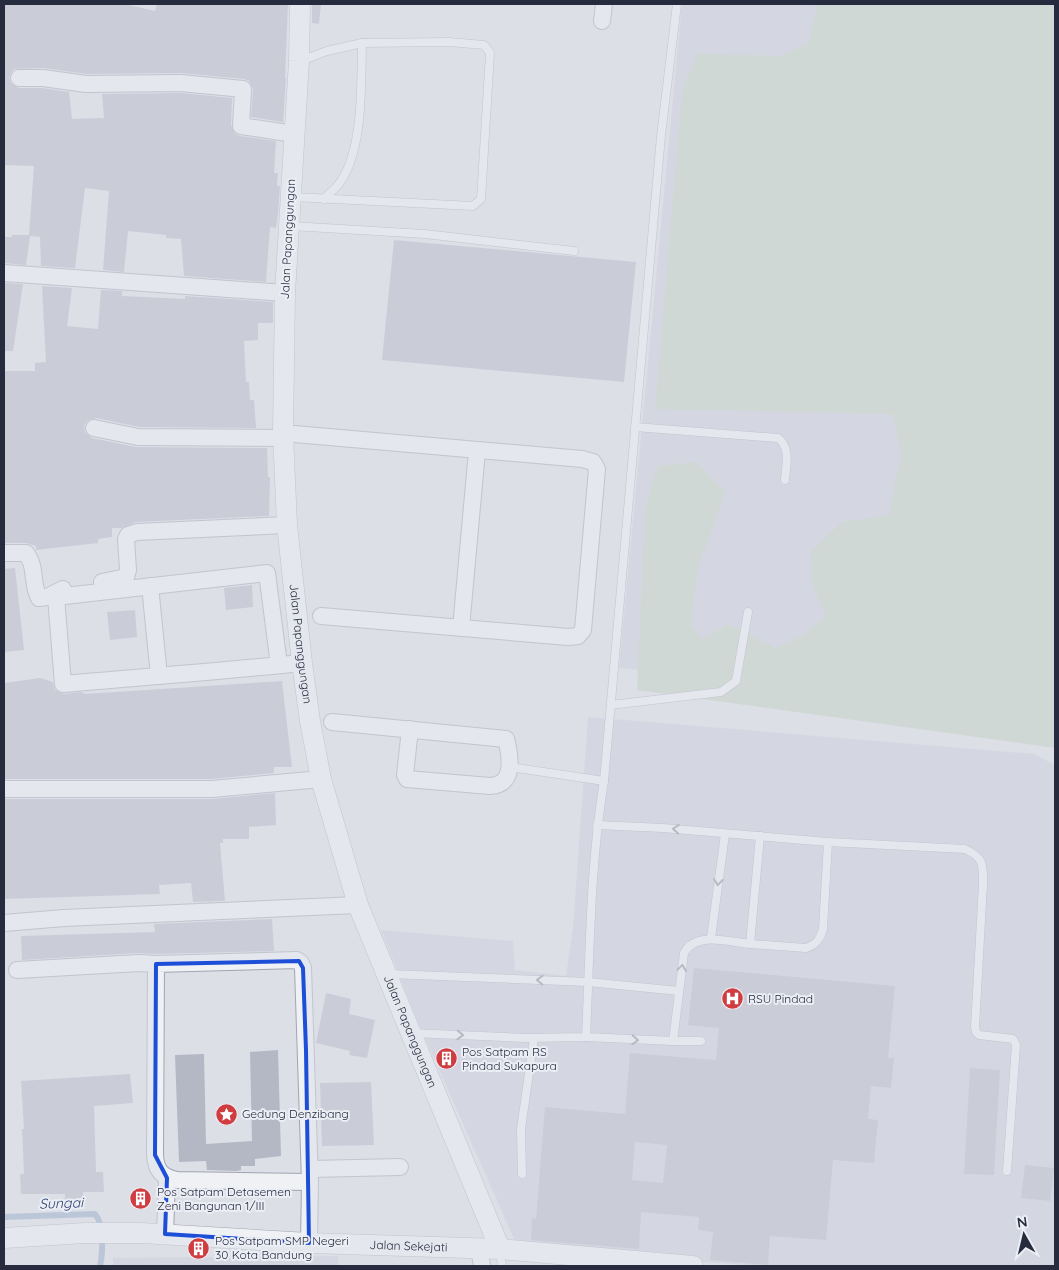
<svg xmlns="http://www.w3.org/2000/svg" width="1059" height="1270" font-family="Quicksand,sans-serif">
<style>
.built{fill:#cbced9}
.green{fill:#c0d1be}
.lines{fill:none;stroke-linecap:round;stroke-linejoin:round}
.stream{stroke:#96a8c8;stroke-width:6}
.building{fill:#b4b8c4;fill-rule:evenodd}
.service-casing{stroke:#a2a5b1;stroke-width:9}
.minor-casing{stroke:#a2a5b1;stroke-width:18}
.tertiary-casing{stroke:#a2a5b1;stroke-width:21}
.service{stroke:#eff1f5;stroke-width:8}
.minor{stroke:#eff1f5;stroke-width:16}
.tertiary{stroke:#eff1f5;stroke-width:20}
.oneway{stroke:#8a8e9a}
.marked{fill:none;stroke:#1d4ed8;stroke-width:4;stroke-linejoin:round}
.labels{text-anchor:middle;stroke-width:4;stroke-linejoin:round;paint-order:stroke}
.street-label{font-size:12px;fill:#262b3e;stroke:#eceef5}
.poi-label{font-size:12px;fill:#262b3e;stroke:#eceef5;text-anchor:start}
.water-label{font-size:14px;font-style:italic;fill:#304472;stroke:#eceef5}
</style>
<rect width="100%" height="100%" fill="#dddfe7"/>
<g class="built">
<path d="M682 4H1055V708L619 668Z"/>
<path d="M588 717 1034 754 1055 765V1266H763L519 1250 418 1022 381 930 513 941 515 970 566 976 573 928Z"/>
<path d="M338 1256V1266H113V1258Z"/>
</g>
<path class="green" d="M814 4H1055V748L637 690 645 507 658 466 697 462 725 493 698 568 691 625 702 639 729 624 775 648 805 634 826 616 812 584 811 552 842 522 889 515 901 452 892 414 655 409 682 91 697 54 781 56 808 43 817 11Z"/>
<g class="lines">
<path class="stream" d="M4 1217 95 1214C104 1224 103 1253 100 1266"/>
</g>
<g class="building">
<path d="M4 4H125L155 11 157 4H288L285 78H286L283 122 251 117 253 89 249 81 244 79 181 73 87 74 43 68 14 69 11 73 9 78 11 83 19 88H42L69 92 72 119 104 118 102 94 181 93 232 98 231 125 235 134 240 136 276 141 274 173H278L277 186H280L278 214 276 228 270 227 266 282 184 276 181 239 166 238V235L128 231 124 272 103 270 109 191 85 188 75 268 41 266 40 237 30 236 26 265 4 263V237H12V235H29L34 166 4 165Z"/>
<path d="M312 4H321L319 24 312 23Z"/>
<path d="M394 240 636 262 624 382 382 360Z"/>
<path d="M4 283 23 284 13 351H4Z"/>
<path d="M42 286 72 288 67 326 98 329 101 290 122 291V296L185 299V296L273 302V323H258V340L244 341 246 382H249L250 400H254L256 428 139 427 96 418 87 421 84 426 85 432 92 438 136 447 267 448 268 477H270L269 516 136 522 122 528H112V537L98 539V543L36 550V546L26 543H4V371H35V363L46 362Z"/>
<path d="M15 568 24 650 4 652V569Z"/>
<path d="M252 585 253 607 226 610 224 588Z"/>
<path d="M135 610 137 637 110 640 107 612Z"/>
<path d="M40 678 53 682 55 690 64 694 81 692 85 694 282 681 292 767H274V773L212 779H4V683Z"/>
<path d="M275 793 276 825 249 827V839H223V843H220L225 901 193 902 191 883 159 885 160 894 4 899V799H212Z"/>
<path d="M272 919 274 951 156 954 138 953 22 960 21 936 155 932 154 924Z"/>
<path d="M694 968 895 986 888 1058H894L891 1088 871 1086 868 1119 878 1120 874 1163 833 1160 826 1240 770 1236 768 1265 710 1260 713 1232 698 1230 699 1217 641 1212 639 1249 531 1240 532 1218 536 1219 545 1107 625 1114 630 1053 716 1060 719 1028 688 1025ZM635 1142 667 1145 663 1183 632 1180Z"/>
<path d="M326 993 351 999 349 1014 375 1020 367 1058 349 1055 350 1051 316 1043Z"/>
<path d="M278 1050 281 1156 255 1159V1166H241V1170L237 1171 207 1170 206 1161 179 1162 175 1055 204 1054 206 1144 252 1141 250 1052Z"/>
<path d="M970 1068 1000 1070 994 1175 964 1174Z"/>
<path d="M130 1074 133 1103 94 1106 96 1172H103L104 1192H83L82 1208 65 1209V1194H21L20 1174H24L22 1129H24L21 1081Z"/>
<path d="M371 1082 374 1145 322 1146 320 1083Z"/>
<path d="M1025 1165 1054 1168 1050 1201 1021 1198Z"/>
</g>
<g class="lines">
<defs>
<g id="service">
<path d="M293 197 473 206 481 199 490 53 484 45 449 42 362 43 327 51 301 61"/>
<path d="M324 199C328 194 334 190 338 185 364 153 361 83 362 43"/>
<path d="M291 226 425 234 574 251"/>
<path d="M635 427 778 438C791 447 786 466 785 480"/>
<path d="M611 705 721 692 736 681 748 612"/>
<path d="M510 767 604 781"/>
<path d="M597 825 663 828 828 842 965 849C984 858 983 864 983 884L975 1027 976 1032 979 1035 1013 1039 1016 1045 1007 1171"/>
<path d="M711 938 725 834"/>
<path d="M750 944 806 948C817 944 820 939 823 929L828 842"/>
<path d="M389 974 588 982 679 991"/>
<path d="M412 1033 525 1038 586 1037C590 952 590 865 604 781L661 136 677 4"/>
<path d="M586 1037 673 1041 684 953C695 931 730 942 750 944L760 836"/>
<path d="M673 1041H701"/>
<path d="M522 1174 521 1129 534 1038"/>
<path d="M500 1251 502 1266"/>
</g>
<g id="minor">
<path d="M602 21 604 4"/>
<path d="M19 78H43L86 84 181 83 243 89 241 126 294 134"/>
<path d="M4 273 285 293"/>
<path d="M94 428 138 437 283 438"/>
<path d="M283 433 582 459 593 462 597 469 583 630 578 636 568 637 321 616"/>
<path d="M4 553H26C37 567 31 584 39 598L47 597 63 589"/>
<path d="M102 582 126 577 128 570 126 539 128 535 137 532 287 525"/>
<path d="M150 586 159 676"/>
<path d="M461 628 477 451"/>
<path d="M279 665 267 573 56 597 63 684C143 677 222 671 302 663"/>
<path d="M332 722 506 739C508 744 508 749 509 754 511 770 509 785 490 786L407 779 405 775 410 729"/>
<path d="M4 789H212L321 779"/>
<path d="M4 923 64 918 358 905"/>
<path d="M17 970 139 963 156 964 155 1155C156 1171 162 1177 177 1180L310 1182 303 968 301 963 297 960 156 964"/>
<path d="M310 1169 400 1167"/>
<path d="M165 1234 167 1178"/>
<path d="M309 1243 310 1182"/>
<path d="M479 1249 482 1266"/>
</g>
<g id="tertiary">
<path id="s1" d="M300 4 299 61 285 293 283 433 287 525 302 663 310 721 321 779 358 905 500 1249"/>
<path id="s2" d="M4 1238 85 1233H141L309 1243 500 1249 693 1266"/>
</g>
</defs>
<use href="#service" class="service-casing"/>
<use href="#minor" class="minor-casing"/>
<use href="#tertiary" class="tertiary-casing"/>
<use href="#service" class="service"/>
<use href="#minor" class="minor"/>
<use href="#tertiary" class="tertiary"/>
</g>
<defs><path id="oneway-chevron" d="M-2-3.5L2.5 0L-2 3.5" fill="none" stroke-width="1.6" stroke-linecap="round" stroke-linejoin="round" transform="scale(1.25)"/></defs>
<g class="oneway">
<use href="#oneway-chevron" transform="translate(676 829) rotate(-175)"/>
<use href="#oneway-chevron" transform="translate(718 882) rotate(97)"/>
<use href="#oneway-chevron" transform="translate(682 968) rotate(-82)"/>
<use href="#oneway-chevron" transform="translate(540 980) rotate(-178)"/>
<use href="#oneway-chevron" transform="translate(460 1035) rotate(2)"/>
<use href="#oneway-chevron" transform="translate(635 1040) rotate(3)"/>
</g>
<path d="M0 0H1059V1270H0ZM299 961 303 968 306 1050 309 1243 165 1234 167 1178 155 1155 156 964Z" fill="#dddfe7" fill-opacity=".55" fill-rule="evenodd"/>
<path class="marked" d="M299 961 303 968 306 1050 309 1243 165 1234 167 1178 155 1155 156 964Z"/>
<defs>
<symbol id="hospital-disc" viewBox="-11 -11 22 22"><circle r="9.5" fill="#d03d40" stroke="#eceef5"/><path d="M-5-5h3v3.5h4V-5h3V5h-3V1.5h-4V5h-3Z" fill="#fff"/></symbol>
<symbol id="building-disc" viewBox="-11 -11 22 22"><circle r="9.5" fill="#d03d40" stroke="#eceef5"/><path d="M-4-6H4V6H1V3H-1V6H-4ZM-2.5-4.3h1.7v1.8h-1.7ZM.8-4.3h1.7v1.8H.8ZM-2.5-1h1.7V.8h-1.7ZM.8-1h1.7V.8H.8Z" fill="#fff"/></symbol>
<symbol id="sight-disc" viewBox="-11 -11 22 22"><circle r="9.5" fill="#d03d40" stroke="#eceef5"/><path d="M0-6L1.8-2.2L6-1.7L2.9 1.2L3.7 5.4L0 3.3L-3.7 5.4L-2.9 1.2L-6-1.7L-1.8-2.2Z" fill="#fff"/></symbol>
</defs>
<g fill-rule="evenodd">
<use href="#hospital-disc" x="720" y="986" width="25" height="25"/>
<use href="#building-disc" x="434" y="1046" width="25" height="25"/>
<use href="#sight-disc" x="214" y="1102" width="25" height="25"/>
<use href="#building-disc" x="128" y="1186" width="25" height="25"/>
<use href="#building-disc" x="186" y="1236" width="25" height="25"/>
</g>
<g class="labels">
<g class="street-label">
<text transform="translate(288 239) rotate(-87)" y="4">Jalan Papanggungan</text>
<text dy="4" stroke="none"><textPath href="#s1" startOffset="641">Jalan Papanggungan</textPath></text>
<text dy="4" stroke="none"><textPath href="#s1" startOffset="1046">Jalan Papanggungan</textPath></text>
<text dy="4" stroke="none"><textPath href="#s2" startOffset="405">Jalan Sekejati</textPath></text>
</g>
<g class="poi-label">
<text x="748" y="1003">RSU Pindad</text>
<text x="462" y="1056">Pos Satpam RS<tspan x="462" dy="14">Pindad Sukapura</tspan></text>
<text x="242" y="1118">Gedung Denzibang</text>
<text x="157" y="1196">Pos Satpam Detasemen<tspan x="157" dy="14">Zeni Bangunan 1/III</tspan></text>
<text x="215" y="1245">Pos Satpam SMP Negeri<tspan x="215" dy="14">30 Kota Bandung</tspan></text>
</g>
<g class="water-label">
<text transform="translate(61 1203) rotate(-2)" y="5">Sungai</text>
</g>
</g>
<rect width="1059" height="1270" fill="none" stroke="#262b3e" stroke-width="10"/>
<g transform="translate(1024 1235) rotate(352)" stroke="#eceef5" stroke-width="4" paint-order="stroke">
<path d="M0-4L9 19L0 12L-9 19Z" fill="#262b3e"/>
<text y="-8" font-size="14" font-weight="bold" text-anchor="middle" fill="#262b3e">N</text>
</g>
</svg>
